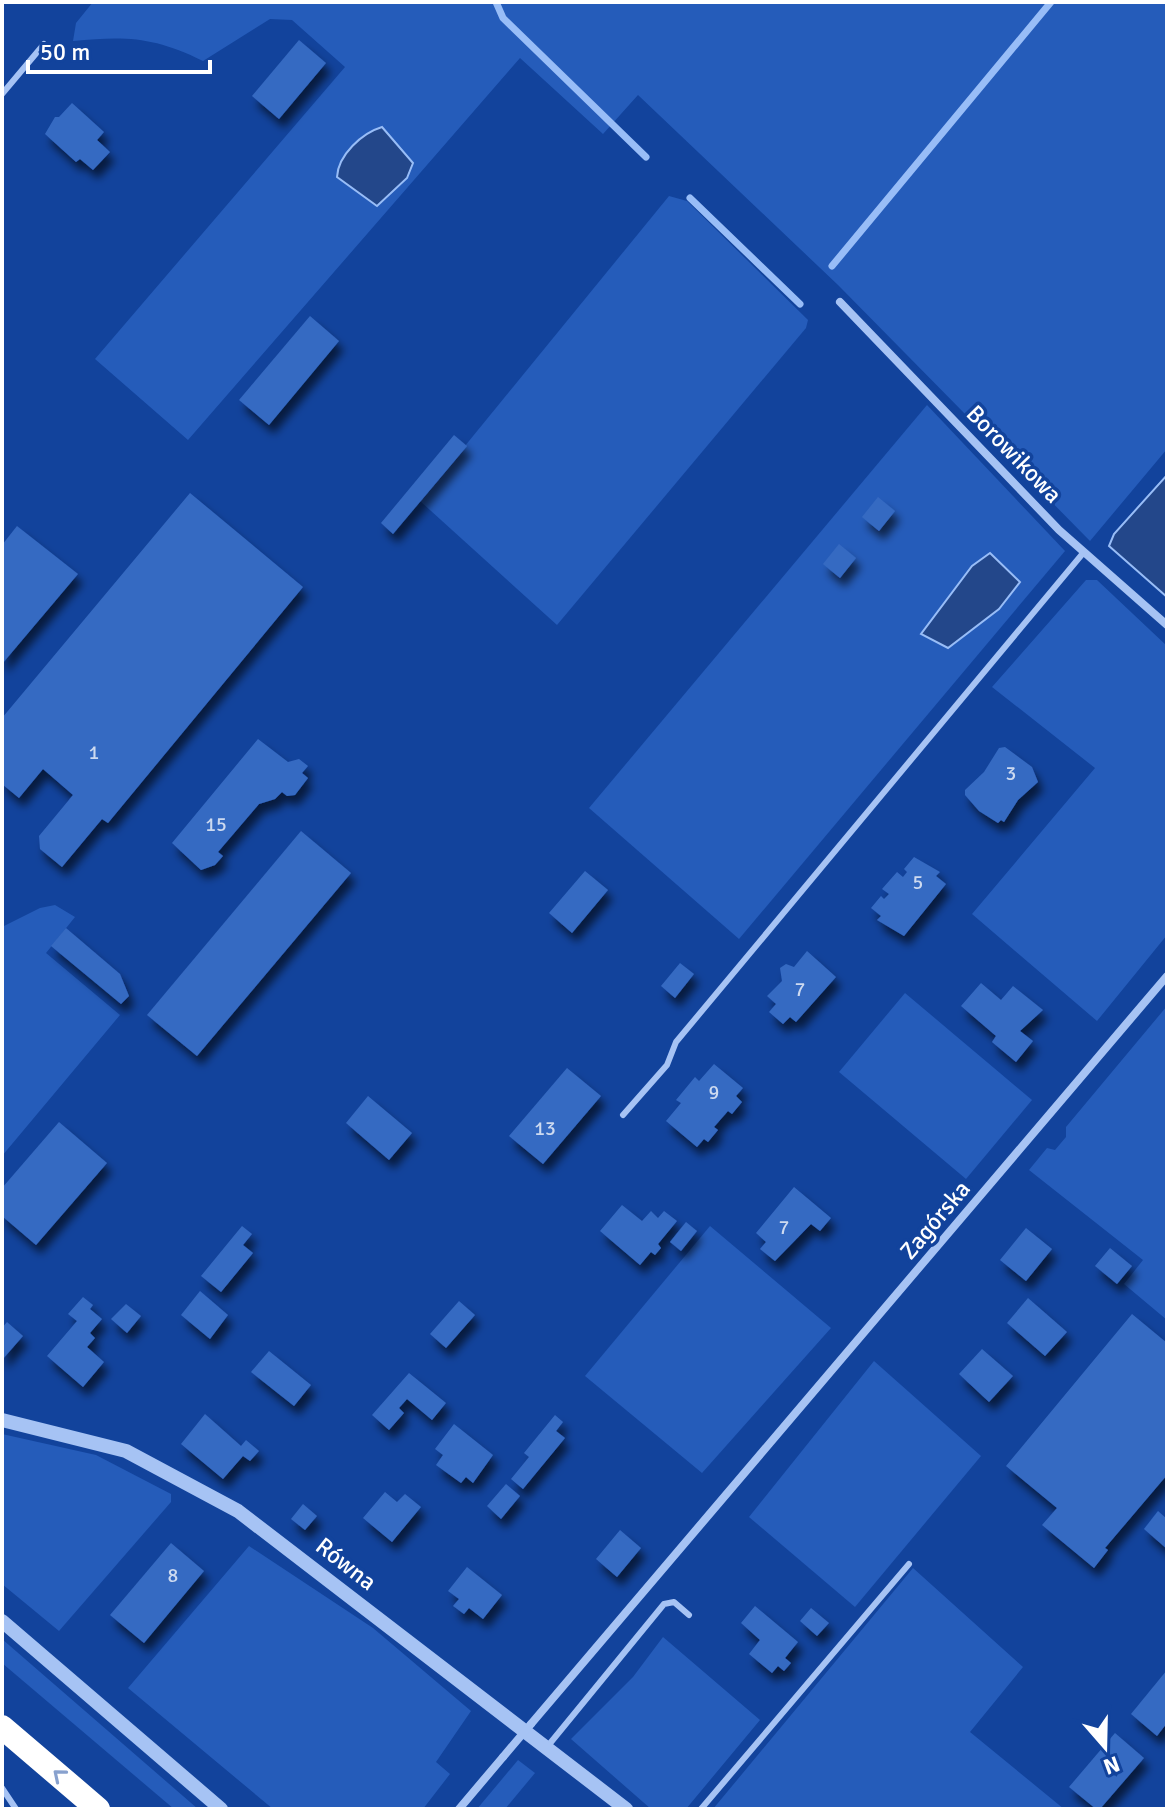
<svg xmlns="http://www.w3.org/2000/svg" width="1169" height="1811" font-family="Signika,sans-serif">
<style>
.green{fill:#255cba}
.water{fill:#23478a;stroke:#98bdf7;stroke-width:2}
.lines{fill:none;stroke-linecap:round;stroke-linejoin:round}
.stream{stroke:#98bdf7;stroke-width:7}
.building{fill:#366ac2;filter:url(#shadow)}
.service{stroke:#a6c3f4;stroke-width:6}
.minor{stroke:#a6c3f4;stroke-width:8}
.tertiary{stroke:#a6c3f4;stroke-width:14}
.motorway{stroke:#fff;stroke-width:24}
.minor-bridge{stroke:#a6c3f4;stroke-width:8}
.oneway{stroke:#88a1ce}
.labels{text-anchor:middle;stroke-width:7;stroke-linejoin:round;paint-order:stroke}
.number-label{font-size:20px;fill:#cddaf0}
.street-label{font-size:24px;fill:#fff;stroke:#12439c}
</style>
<defs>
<filter id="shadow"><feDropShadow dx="5" dy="9" stdDeviation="4" flood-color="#0009"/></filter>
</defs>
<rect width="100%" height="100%" fill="#12439c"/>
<g class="green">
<path d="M93 2H1167V449L1090 541 838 285 638 95 603 134 520 58 188 440 95 359 345 67 292 20 270 19 203 61C154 37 127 36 73 41L76 23Z"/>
<path d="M669 196 687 201 808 320 806 328 557 625 420 501Z"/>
<path d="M927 405 1065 551 739 939 589 808Z"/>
<path d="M1086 580H1097L1167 646V935L1097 1021 972 914 1095 768 992 687Z"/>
<path d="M55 905 75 917 46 953 120 1015 2 1156V927L40 908Z"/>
<path d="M905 993 1032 1100 966 1179 839 1072Z"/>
<path d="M1167 1006V1320L1124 1284 1143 1260 1029 1170 1047 1148 1055 1150 1066 1137V1127Z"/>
<path d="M710 1226 831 1328 702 1473 585 1376Z"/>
<path d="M874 1361 981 1456 855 1607 749 1517Z"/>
<path d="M2 1434 96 1455 171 1494V1502L59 1631 2 1584Z"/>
<path d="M249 1546 373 1628 471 1711 436 1762 450 1774 423 1809H273L128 1688Z"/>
<path d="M913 1568 1023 1667 970 1732 1064 1809H713Z"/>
<path d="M663 1637 760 1720 686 1809H651L571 1739 633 1677Z"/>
<path d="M2 1639 198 1809H174L2 1663Z"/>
<path d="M518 1760 535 1773 505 1809H477Z"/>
</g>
<g class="water">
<path d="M382 127 413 163 407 178 377 206 337 177C338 155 362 133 382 127Z"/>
<path d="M1167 475V597L1109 546 1114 534Z"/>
<path d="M990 553 1020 582 999 609 948 648 921 634 972 566Z"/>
</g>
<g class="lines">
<g class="stream">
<path d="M496 2 503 18 646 157"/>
<path d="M690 198 800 304"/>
<path d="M832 266 1051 2"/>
</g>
</g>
<g class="building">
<path d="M299 40 326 63 279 119 252 96Z"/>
<path d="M72 103 104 132 97 140 110 152 93 170 80 159 76 162 45 134 55 117H59Z"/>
<path d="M310 316 339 341 269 425 239 400Z"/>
<path d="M454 435 467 446 393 534 381 523Z"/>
<path d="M190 493 303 587 108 823 102 819 62 867 40 849 39 836 73 795 43 769 19 798 2 784V718Z"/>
<path d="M878 497 895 511 879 531 862 517Z"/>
<path d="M17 526 78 574 2 664V545Z"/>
<path d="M839 544 856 558 840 578 823 564Z"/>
<path d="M258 739 288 762 299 759 308 766 302 773 308 778 295 795 287 796 282 792 275 799 259 804 218 852 223 856 215 865 201 870 172 843Z"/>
<path d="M1005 747 1032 767 1038 782 1018 800 1004 822 1001 820 998 823 979 811 965 795V790L984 772 999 748Z"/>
<path d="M301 831 351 873 197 1056 147 1015Z"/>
<path d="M914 857 940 872 936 876 946 884 904 936 877 920 881 916 871 908 881 896 884 899 889 894 882 889 897 872 903 877 907 872 904 869Z"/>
<path d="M585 871 608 890 572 933 549 913Z"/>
<path d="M66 928 120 974 129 996 121 1004 51 946Z"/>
<path d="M807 951 836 977 796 1022 790 1017 783 1024 769 1012 776 1004 767 996 782 981 780 968 786 964 794 967Z"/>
<path d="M680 963 694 974 675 998 661 986Z"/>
<path d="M981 983 1001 1000 1013 986 1043 1010 1020 1031 1033 1041 1016 1062 992 1042 996 1036 961 1006Z"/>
<path d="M714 1064 743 1088 736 1096 742 1102 732 1114 728 1111 714 1127 718 1130 708 1142 704 1139 697 1147 666 1121 681 1103 676 1100 695 1077 699 1081Z"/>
<path d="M567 1068 601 1096 543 1164 509 1136Z"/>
<path d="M368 1096 412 1133 389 1160 346 1123Z"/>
<path d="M59 1122 107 1163 36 1245 2 1216V1188Z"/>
<path d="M794 1187 831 1218 820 1231 811 1224 775 1261 760 1249 766 1242 756 1233Z"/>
<path d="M622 1205 642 1221 651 1211 658 1218 664 1211 677 1221 658 1244 661 1248 655 1255 651 1252 640 1265 600 1231Z"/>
<path d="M686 1222 697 1231 681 1251 670 1242Z"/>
<path d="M242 1226 252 1234 243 1245 253 1253 221 1292 201 1276Z"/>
<path d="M1026 1228 1052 1249 1026 1281 1000 1260Z"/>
<path d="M1110 1248 1132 1266 1117 1284 1095 1266Z"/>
<path d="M200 1291 228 1315 210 1339 181 1315Z"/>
<path d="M83 1297 93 1305 90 1309 102 1319 90 1333 95 1338 87 1347 104 1362 83 1387 47 1356 77 1321 68 1314Z"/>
<path d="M1028 1298 1067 1332 1045 1356 1007 1323Z"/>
<path d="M459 1301 475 1315 446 1348 430 1334Z"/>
<path d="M126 1304 141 1316 127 1333 111 1319Z"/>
<path d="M1132 1314 1167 1343V1475L1105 1548 1108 1550 1094 1568 1042 1525 1057 1508 1006 1466Z"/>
<path d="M7 1322 23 1336 2 1360V1328Z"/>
<path d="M982 1349 1013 1376 989 1402 959 1374Z"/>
<path d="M269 1351 311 1385 294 1406 251 1372Z"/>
<path d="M409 1373 446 1403 432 1420 407 1399 399 1408 404 1413 389 1430 372 1415Z"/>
<path d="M205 1414 241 1446 246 1440 259 1451 250 1461 243 1456 223 1479 181 1444Z"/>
<path d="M555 1415 563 1422 556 1431 565 1438 523 1489 511 1479 529 1457 524 1453Z"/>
<path d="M454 1424 493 1455 473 1483 466 1477 461 1483 436 1465 443 1455 435 1449Z"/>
<path d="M506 1484 520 1496 501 1519 487 1506Z"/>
<path d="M385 1492 397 1502 405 1494 421 1507 392 1542 363 1518Z"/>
<path d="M303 1504 317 1516 305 1530 291 1519Z"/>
<path d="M1158 1511 1167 1519V1549L1144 1529Z"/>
<path d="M620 1530 641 1548 617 1577 596 1559Z"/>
<path d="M171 1543 204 1571 144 1643 110 1615Z"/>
<path d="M467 1567 502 1595 483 1619 469 1608 464 1614 453 1606 459 1599 448 1591Z"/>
<path d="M755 1606 798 1642 785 1658 791 1663 784 1671 778 1666 772 1673 749 1654 760 1640 741 1623Z"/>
<path d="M811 1608 829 1623 817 1636 800 1621Z"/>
<path d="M1167 1670V1723L1157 1736 1131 1714Z"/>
<path d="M1115 1733 1144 1758 1100 1809H1096L1069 1787Z"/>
</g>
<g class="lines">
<g class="service">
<path d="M2 94 44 44"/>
<path d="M623 1115 667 1065 676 1042 1084 552"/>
<path d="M547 1747 664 1604 674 1602 689 1615"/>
<path d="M2 1788 16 1809"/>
<path d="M701 1809 909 1564"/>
</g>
<g class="minor">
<path d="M840 302 1059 530 1167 625"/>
<path d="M531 1724 1167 976"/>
<path d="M459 1809 503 1757"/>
</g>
<g class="tertiary">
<path d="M2 1420 126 1451 238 1511 626 1809"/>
<path d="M2 1621 221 1809"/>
</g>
<path class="motorway" d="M2 1727 98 1809"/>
<path class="minor-bridge" d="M503 1757 531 1724"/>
</g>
<defs><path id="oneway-chevron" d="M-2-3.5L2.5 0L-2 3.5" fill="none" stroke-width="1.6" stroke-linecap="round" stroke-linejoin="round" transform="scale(2)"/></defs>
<use class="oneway" href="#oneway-chevron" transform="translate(59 1775) rotate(-140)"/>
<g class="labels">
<g class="number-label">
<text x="94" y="759">1</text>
<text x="1011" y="780">3</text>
<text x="216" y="831">15</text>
<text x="918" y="889">5</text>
<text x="800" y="996">7</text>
<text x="714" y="1099">9</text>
<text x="545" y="1135">13</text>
<text x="784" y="1234">7</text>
<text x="173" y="1582">8</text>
</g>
<g class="street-label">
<text transform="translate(1014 454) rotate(46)" y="8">Borowikowa</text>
<text transform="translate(935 1220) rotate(-50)" y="8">Zagórska</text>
<text transform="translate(346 1564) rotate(38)" y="8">Równa</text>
</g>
</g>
<rect width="1169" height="1811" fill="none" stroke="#ffffff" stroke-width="8"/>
<g transform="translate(1105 1747) rotate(160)" stroke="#12439c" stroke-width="6" paint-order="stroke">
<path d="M0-6L14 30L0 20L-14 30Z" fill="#ffffff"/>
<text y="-12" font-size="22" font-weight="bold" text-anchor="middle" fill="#ffffff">N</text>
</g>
<path d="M28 60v12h182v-12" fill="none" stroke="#ffffff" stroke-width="4"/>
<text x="40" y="60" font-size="24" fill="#ffffff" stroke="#12439c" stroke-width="6" paint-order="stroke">50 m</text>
</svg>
